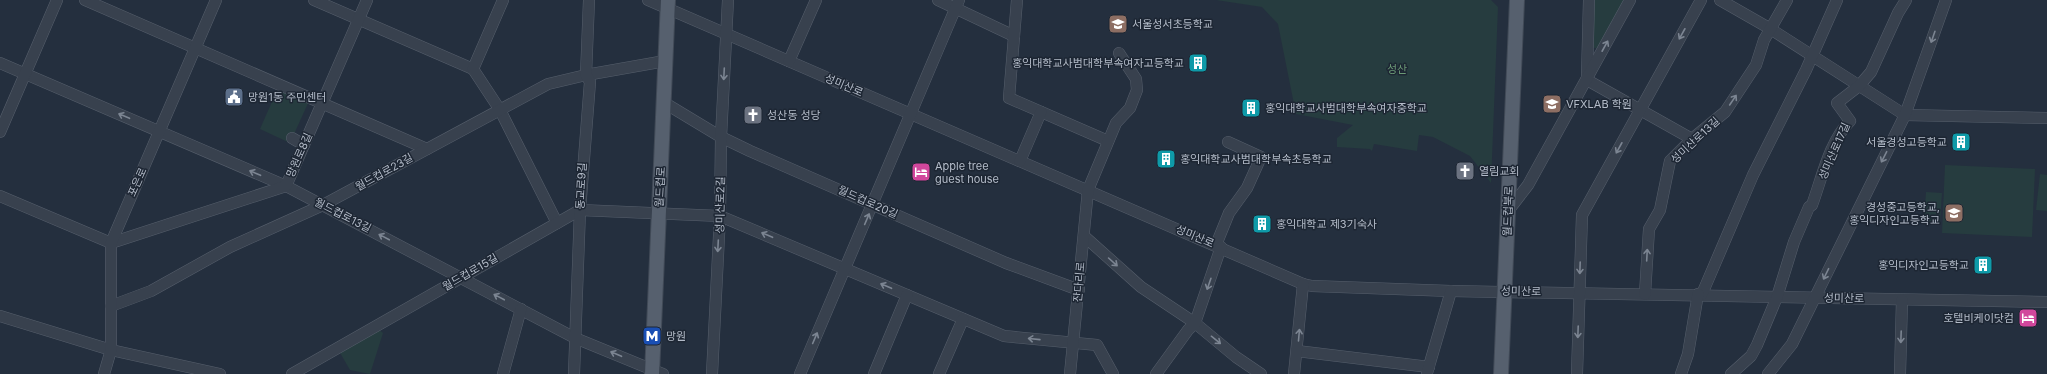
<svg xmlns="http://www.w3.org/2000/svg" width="2047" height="374" font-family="Inter,'Noto Sans KR',sans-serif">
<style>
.green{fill:#263c3f}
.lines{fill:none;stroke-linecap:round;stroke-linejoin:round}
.minor-casing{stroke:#565f6c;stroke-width:12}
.major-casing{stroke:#414a57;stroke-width:16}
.minor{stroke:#38414e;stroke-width:11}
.major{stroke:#56606e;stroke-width:14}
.oneway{stroke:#7c8592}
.labels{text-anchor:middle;stroke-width:3;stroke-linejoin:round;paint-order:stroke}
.poi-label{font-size:11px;fill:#b4bcc9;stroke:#1d2633;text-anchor:start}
.park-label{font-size:11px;fill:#6b9a76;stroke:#1d2633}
.street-label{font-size:11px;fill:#b4bcc9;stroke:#1d2633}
</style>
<rect width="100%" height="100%" fill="#242f3e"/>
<g class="green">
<path d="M1216 0H1491L1498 7 1491 183 1470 156 1433 137 1419 135 1417 151 1374 144 1372 151 1370 149 1337 147V138L1353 125 1296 114 1278 24 1262 7Z"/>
<path d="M1594 0H1625L1598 49 1592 47Z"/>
<path d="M278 88 309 101 290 143 260 129Z"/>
<path d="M1945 165 2035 169 2032 237 1942 233Z"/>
<path d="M2040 174 2047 175V211L2036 210Z"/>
<path d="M1926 192 1942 193 1940 222 1924 221Z"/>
<path d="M378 329 383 333 370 374 350 370 339 351Z"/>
</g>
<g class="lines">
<defs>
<g id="minor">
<path d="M85 0 427 149"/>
<path d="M314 0 473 69"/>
<path d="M503 0 473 69 500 110 557 223"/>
<path d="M648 0 1303 284 1312 286 1451 291 2047 302"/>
<path d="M938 0 1014 36"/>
<path d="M1017 0 1009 98 1108 141"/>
<path d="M1720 0 1769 28 1905 115 2047 118"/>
<path d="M789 61 816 0"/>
<path d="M0 63 286 186 575 338 663 374"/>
<path d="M1587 76 1589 0"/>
<path d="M1587 80 1692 139"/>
<path d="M663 102 721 137 750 151 1006 263 1079 290"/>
<path d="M0 132 57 0"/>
<path d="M292 138 304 145"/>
<path d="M1020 161 1041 112"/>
<path d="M0 196 111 243 286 186 367 0"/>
<path d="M1508 211 1528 185 1630 0"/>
<path d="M1084 236 1141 287 1195 323 1236 357 1261 374"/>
<path d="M1216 245 1229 213 1247 188 1261 157 1228 142"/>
<path d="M1645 294 1649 229 1660 210 1670 161 1692 139 1725 112 1756 65 1764 40 1787 0"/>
<path d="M1702 294 1753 175 1806 70 1837 0"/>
<path d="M111 306 151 291 230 247 323 205 548 84 586 75 665 61"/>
<path d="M0 316 111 350 220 374"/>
<path d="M1297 351 1429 367"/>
<path d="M1427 373 1451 291"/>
<path d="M104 374 111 350V243L216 0"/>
<path d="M292 374 580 210 720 216 1004 336 1097 345 1113 374"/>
<path d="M503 374 521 309"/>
<path d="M574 374 580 210 590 82 586 75 589 0"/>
<path d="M712 374 720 216 721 137 728 0"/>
<path d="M800 374 959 0"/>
<path d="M874 374 907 295"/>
<path d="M939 374 963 319"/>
<path d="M1070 374 1088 190 1116 123 1130 108 1137 90 1136 79 1119 53"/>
<path d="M1156 374 1188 330 1195 323 1221 247"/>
<path d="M1294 374 1303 284"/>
<path d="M1577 374 1582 215 1701 0"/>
<path d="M1681 374 1688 354 1698 294"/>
<path d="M1731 374 1751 356 1757 345 1777 297 1794 242 1809 207 1812 205C1822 178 1829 142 1850 121L1837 103 1859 86 1871 72 1898 13 1906 0"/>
<path d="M1768 374 1792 344 1905 115 1946 0"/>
<path d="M1900 374 1902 300"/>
</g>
<g id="major">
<path d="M652 374 668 0"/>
<path d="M1501 374 1517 0"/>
</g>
</defs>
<use href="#minor" class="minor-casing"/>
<use href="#major" class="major-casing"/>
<use href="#minor" class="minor"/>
<use href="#major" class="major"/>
</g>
<defs><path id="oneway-shaft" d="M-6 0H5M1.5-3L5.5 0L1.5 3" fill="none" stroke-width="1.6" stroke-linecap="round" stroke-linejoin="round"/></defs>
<g class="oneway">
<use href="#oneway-shaft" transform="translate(1682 34) rotate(119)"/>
<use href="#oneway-shaft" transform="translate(1933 37) rotate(109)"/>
<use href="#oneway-shaft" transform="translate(1605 46) rotate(-61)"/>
<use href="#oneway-shaft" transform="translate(724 74) rotate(93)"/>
<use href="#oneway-shaft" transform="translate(1733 100) rotate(-56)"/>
<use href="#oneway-shaft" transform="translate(124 116) rotate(-157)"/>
<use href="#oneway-shaft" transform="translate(1619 148) rotate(119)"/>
<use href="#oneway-shaft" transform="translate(1884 157) rotate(117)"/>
<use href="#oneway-shaft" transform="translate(255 173) rotate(-157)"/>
<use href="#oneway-shaft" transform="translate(867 219) rotate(-67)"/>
<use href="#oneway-shaft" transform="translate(767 235) rotate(-157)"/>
<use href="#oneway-shaft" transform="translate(384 237) rotate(-152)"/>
<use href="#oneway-shaft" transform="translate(718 246) rotate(93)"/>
<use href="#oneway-shaft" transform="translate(1647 255) rotate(-87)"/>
<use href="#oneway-shaft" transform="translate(1113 262) rotate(42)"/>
<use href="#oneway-shaft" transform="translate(1580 268) rotate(92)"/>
<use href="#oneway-shaft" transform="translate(1826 274) rotate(116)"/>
<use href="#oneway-shaft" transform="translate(1209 284) rotate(109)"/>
<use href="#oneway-shaft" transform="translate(886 286) rotate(-157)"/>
<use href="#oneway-shaft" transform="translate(499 297) rotate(-152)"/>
<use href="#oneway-shaft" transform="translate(1578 332) rotate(92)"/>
<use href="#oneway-shaft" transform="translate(1299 335) rotate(-85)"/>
<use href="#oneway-shaft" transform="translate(1901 337) rotate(92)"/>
<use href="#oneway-shaft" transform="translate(815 338) rotate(-67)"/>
<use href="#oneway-shaft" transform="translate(1034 339) rotate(-174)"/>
<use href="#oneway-shaft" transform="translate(1216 340) rotate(39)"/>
<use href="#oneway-shaft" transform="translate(616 354) rotate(-157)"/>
</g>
<defs>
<symbol id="school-square" viewBox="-11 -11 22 22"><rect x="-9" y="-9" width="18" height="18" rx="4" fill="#8d6e63" stroke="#1d2633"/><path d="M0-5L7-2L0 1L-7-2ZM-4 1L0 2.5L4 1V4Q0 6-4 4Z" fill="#fff"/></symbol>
<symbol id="building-square" viewBox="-11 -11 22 22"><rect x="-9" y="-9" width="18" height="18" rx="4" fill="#0f9aa8" stroke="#1d2633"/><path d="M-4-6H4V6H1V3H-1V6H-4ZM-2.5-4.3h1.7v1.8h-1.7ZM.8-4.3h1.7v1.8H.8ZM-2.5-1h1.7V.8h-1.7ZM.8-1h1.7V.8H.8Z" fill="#fff"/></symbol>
<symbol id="civic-square" viewBox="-11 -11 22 22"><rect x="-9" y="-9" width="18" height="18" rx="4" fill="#5c6f8a" stroke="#1d2633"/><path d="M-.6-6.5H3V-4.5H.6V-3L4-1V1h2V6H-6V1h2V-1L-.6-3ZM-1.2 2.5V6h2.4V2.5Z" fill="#fff"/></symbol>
<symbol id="church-square" viewBox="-11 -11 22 22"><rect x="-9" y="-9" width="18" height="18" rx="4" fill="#6b7280" stroke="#1d2633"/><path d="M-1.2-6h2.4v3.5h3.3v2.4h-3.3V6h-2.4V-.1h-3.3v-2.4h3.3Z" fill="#fff"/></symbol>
<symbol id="hotel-square" viewBox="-11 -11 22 22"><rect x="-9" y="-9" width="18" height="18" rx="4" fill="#d1479c" stroke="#1d2633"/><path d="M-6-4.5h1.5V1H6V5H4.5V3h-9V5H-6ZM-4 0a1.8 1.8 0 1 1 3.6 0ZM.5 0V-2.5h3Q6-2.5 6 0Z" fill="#fff"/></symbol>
<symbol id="metro-square" viewBox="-11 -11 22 22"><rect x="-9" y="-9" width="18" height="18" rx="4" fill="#1a4fb4" stroke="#1d2633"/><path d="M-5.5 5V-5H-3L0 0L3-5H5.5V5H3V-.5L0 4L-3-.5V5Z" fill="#fff"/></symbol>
</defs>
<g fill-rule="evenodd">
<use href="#school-square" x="1107" y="13" width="22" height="22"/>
<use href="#building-square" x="1187" y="52" width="22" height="22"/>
<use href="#civic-square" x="223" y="86" width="22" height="22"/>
<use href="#school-square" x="1541" y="93" width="22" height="22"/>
<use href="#building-square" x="1240" y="97" width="22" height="22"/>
<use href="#church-square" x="742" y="104" width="22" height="22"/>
<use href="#building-square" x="1950" y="131" width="22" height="22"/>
<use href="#building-square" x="1155" y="148" width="22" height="22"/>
<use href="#church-square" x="1454" y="160" width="22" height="22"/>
<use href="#hotel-square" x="910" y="161" width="22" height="22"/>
<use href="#school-square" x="1943" y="202" width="22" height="22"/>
<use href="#building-square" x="1251" y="213" width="22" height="22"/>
<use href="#building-square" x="1972" y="254" width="22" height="22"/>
<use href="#hotel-square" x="2017" y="307" width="22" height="22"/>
<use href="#metro-square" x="641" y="325" width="22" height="22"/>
</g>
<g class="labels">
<g class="poi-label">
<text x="1132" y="28">서울성서초등학교</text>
<text x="1184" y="67" text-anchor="end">홍익대학교사범대학부속여자고등학교</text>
<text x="248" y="101">망원1동 주민센터</text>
<text x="1566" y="108">VFXLAB 학원</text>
<text x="1265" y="112">홍익대학교사범대학부속여자중학교</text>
<text x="767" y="119">성산동 성당</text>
<text x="1947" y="146" text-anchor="end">서울경성고등학교</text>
<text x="1180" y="163">홍익대학교사범대학부속초등학교</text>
<text x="935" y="170">Apple tree<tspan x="935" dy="13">guest house</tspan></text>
<text x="1479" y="175">열림교회</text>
<text x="1940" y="211" text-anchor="end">경성중고등학교,<tspan x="1940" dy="13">홍익디자인고등학교</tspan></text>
<text x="1276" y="228">홍익대학교 제3기숙사</text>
<text x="1969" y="269" text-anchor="end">홍익디자인고등학교</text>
<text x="2014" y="322" text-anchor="end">호텔비케이닷컴</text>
<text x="666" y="340">망원</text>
</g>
<g class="park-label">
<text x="1397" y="73">성산</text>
</g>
<g class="street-label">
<text transform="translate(844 85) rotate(23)" y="4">성미산로</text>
<text transform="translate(1695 140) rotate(-43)" y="4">성미산로13길</text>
<text transform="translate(1834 151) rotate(-66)" y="4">성미산로17길</text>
<text transform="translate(299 155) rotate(-66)" y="4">망원로8길</text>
<text transform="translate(384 172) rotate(-29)" y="4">월드컵로23길</text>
<text transform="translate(137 182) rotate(-66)" y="4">포은로</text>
<text transform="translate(581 186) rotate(-87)" y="4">동교로9길</text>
<text transform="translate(660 187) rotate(-87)" y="4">월드컵로</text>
<text transform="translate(868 202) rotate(24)" y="4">월드컵로20길</text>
<text transform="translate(720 205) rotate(-89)" y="4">성미산로2길</text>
<text transform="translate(1508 211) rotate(-88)" y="4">월드컵북로</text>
<text transform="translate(343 215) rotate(27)" y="4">월드컵로13길</text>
<text transform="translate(1195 236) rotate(23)" y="4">성미산로</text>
<text transform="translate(470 272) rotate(-30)" y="4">월드컵로15길</text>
<text transform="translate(1079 282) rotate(-85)" y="4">잔다리로</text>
<text transform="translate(1521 291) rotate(1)" y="4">성미산로</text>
<text transform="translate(1844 298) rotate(1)" y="4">성미산로</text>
</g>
</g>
</svg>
